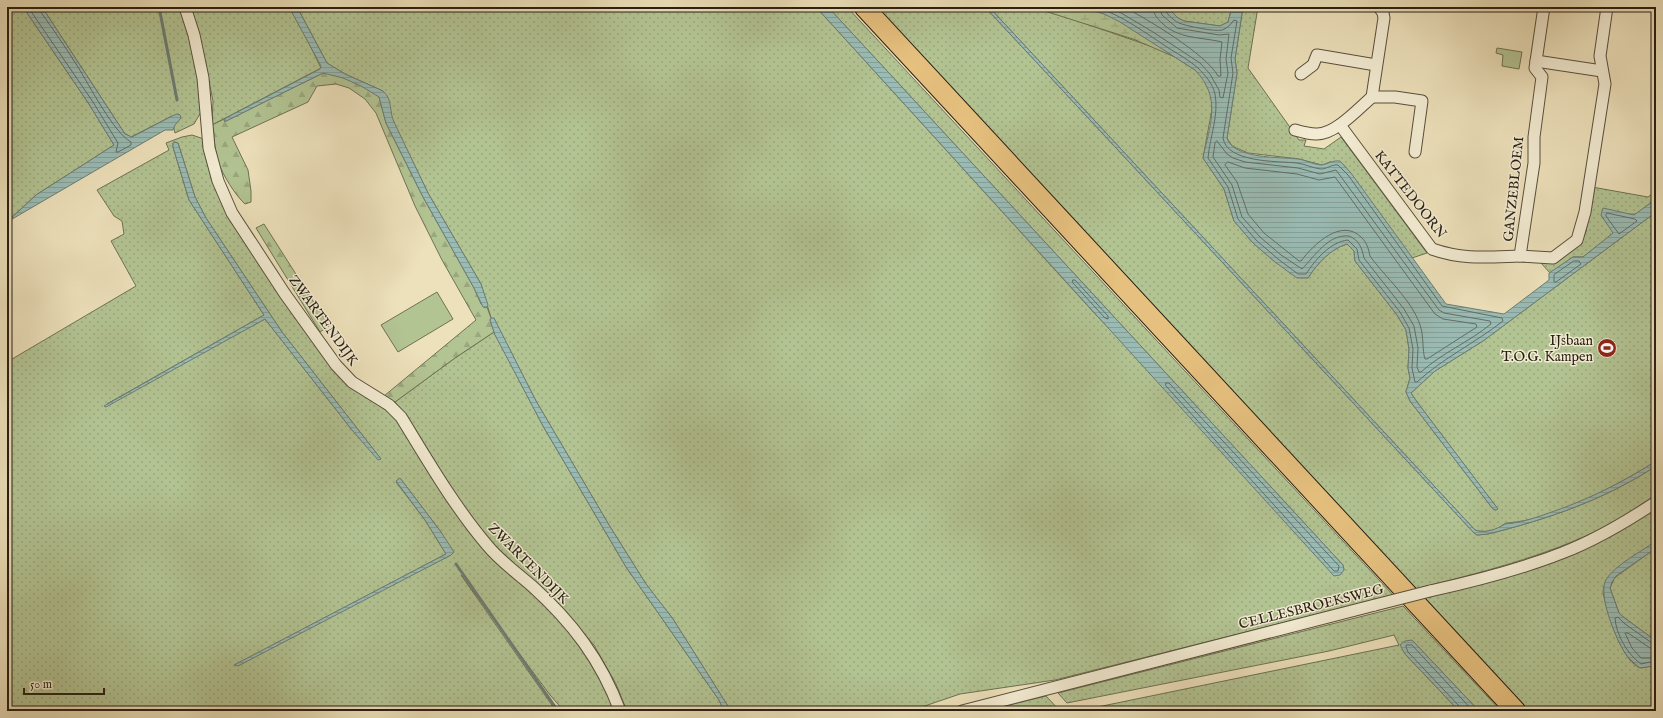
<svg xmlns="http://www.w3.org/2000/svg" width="1663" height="718" font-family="'IM FELL English',serif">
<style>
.grass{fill:url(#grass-dots);stroke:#6e7254;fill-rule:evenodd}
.forest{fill:url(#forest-firs);stroke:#6e7254}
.wetland{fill:url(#wetland-marsh);stroke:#6e7254}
.park{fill:#b3c493;stroke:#6e7254}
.water{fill:url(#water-rules);stroke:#6c7d75}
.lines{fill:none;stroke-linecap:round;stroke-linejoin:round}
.shore{stroke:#616e64;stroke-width:1}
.stream{stroke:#6c7d75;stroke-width:3}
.minor-casing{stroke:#59503e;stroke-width:13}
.trunk-casing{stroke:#281f14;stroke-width:21}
.minor{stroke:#f3ecd3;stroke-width:11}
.trunk{stroke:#e6c07e;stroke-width:19}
.minor-bridge-casing{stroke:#59503e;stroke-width:13;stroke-linecap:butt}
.minor-bridge{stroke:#f3ecd3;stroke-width:11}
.labels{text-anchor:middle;stroke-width:3;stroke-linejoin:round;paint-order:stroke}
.street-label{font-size:14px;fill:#281f14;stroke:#f3ecd3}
.poi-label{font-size:14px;fill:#281f14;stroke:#f3ecd3;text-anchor:end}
</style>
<defs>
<pattern id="grass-dots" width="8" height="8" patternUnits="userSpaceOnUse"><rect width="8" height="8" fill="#b3c493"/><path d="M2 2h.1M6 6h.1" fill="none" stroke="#9aa87e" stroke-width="1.8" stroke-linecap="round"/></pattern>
<pattern id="forest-firs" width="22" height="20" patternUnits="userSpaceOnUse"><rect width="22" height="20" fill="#b3c493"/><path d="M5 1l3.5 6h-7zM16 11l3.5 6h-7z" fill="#9aa87e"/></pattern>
<pattern id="wetland-marsh" width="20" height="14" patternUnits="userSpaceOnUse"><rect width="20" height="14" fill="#b3c493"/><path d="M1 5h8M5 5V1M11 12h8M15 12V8" fill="none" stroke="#9aa87e"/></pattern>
<pattern id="water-rules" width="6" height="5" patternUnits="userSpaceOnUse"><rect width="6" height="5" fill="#9abcb5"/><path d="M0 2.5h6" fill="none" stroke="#85a19b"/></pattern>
</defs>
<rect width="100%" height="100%" fill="#ede1bb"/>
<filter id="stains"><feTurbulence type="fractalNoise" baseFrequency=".005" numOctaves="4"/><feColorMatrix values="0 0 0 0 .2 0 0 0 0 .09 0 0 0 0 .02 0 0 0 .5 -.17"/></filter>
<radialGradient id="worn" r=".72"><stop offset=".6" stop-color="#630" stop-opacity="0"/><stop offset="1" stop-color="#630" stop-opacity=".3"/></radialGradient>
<g class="grass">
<path d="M7 7H23L89 104 114 145 36 195 7 222Z"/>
<path d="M42 7H182L195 55 201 112 194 124 175 133C173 128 174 122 172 116L131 137 125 134Z"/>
<path d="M191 7H289L302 29 321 68 212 125 213 101 205 62Z"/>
<path d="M297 7H816L1096 315 1344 570 1343 565 828 7H847L1393 595 1055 680 960 694 910 711H731L673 619 646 584 609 525 536 401 494 319 491 318 481 284 428 193 391 117 383 91 345 74 327 63Z"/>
<path d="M869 7H985L1474 533 1477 535 1488 534C1548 519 1604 500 1656 466V495C1640 506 1624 518 1607 526 1545 557 1479 573 1411 590Z"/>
<path d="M989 7H1032L1066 17 1156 48 1175 57 1195 70 1203 78 1211 94 1212 109 1203 158 1224 189 1234 221 1253 243 1275 262 1308 278C1317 264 1330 249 1347 244L1354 251 1355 261 1397 315 1406 330 1409 349 1408 368 1410 378 1406 392 1410 401 1493 509 1496 510 1497 508 1417 402 1411 393 1435 371 1483 341 1656 212V402L1653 404 1656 408V461C1617 486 1553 520 1507 523 1503 524 1502 526 1499 528 1492 531 1482 533 1475 530Z"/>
<path d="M1167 7H1232L1228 22 1220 26 1184 21 1178 18Z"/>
<path d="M1243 7H1258L1248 68 1299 140H1306L1304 146 1324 149 1341 137 1427 253 1412 258 1344 165 1330 162 1322 165 1299 159 1248 153 1232 146 1227 138 1237 73 1235 59Z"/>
<path d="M192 135 201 138 205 141 216 184 356 389 394 416 445 494 582 643 617 711H564L550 695 461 575 556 711H7V362L136 286 111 241 124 234 122 221 114 216 97 190 169 150 166 143 182 137ZM174 142 178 143 195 197 206 218 282 332 381 459 352 430 265 319 107 404 264 315 189 200 173 147V143ZM400 478 441 532 451 555 275 644 446 554 425 520 396 482Z"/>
<path d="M1592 187 1648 197 1656 191V199L1636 214 1601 215 1614 233 1583 257H1573L1550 273 1541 263 1586 232Z"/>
<path d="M494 332 543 426 626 567 719 700 724 711H627L616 684 594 645 550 596 493 544 466 512 408 417 395 402 455 358Z"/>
<path d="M1656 508V541C1641 553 1604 571 1603 592 1607 611 1620 657 1638 667 1643 669 1648 666 1653 666L1656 669V711H1521L1417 600 1488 581Z"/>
<path d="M1656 548V641L1622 616 1619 613 1610 588 1614 579 1617 576Z"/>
<path d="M1403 606 1501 711H1479L1412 640 1405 654 1459 711H1078L1399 645 1394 635 1329 651 1067 703 1058 693Z"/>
<path d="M1046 696 1060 711H984Z"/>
</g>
<g class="forest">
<path d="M323 73C336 73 370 87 379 97L386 123 423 197 474 288 481 304 485 308 487 307 491 318 490 320 494 332 455 358 395 402 384 396 476 320 442 260 415 206 376 113 365 99 349 88 336 84 317 86 308 102 232 137 248 170 251 191V202L245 204C235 195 223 175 218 162 215 150 214 137 212 125L226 118 224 121H226Z"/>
<path d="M264 224 329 326 320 332 256 228Z"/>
</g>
<path class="wetland" d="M1032 7C1048 7 1065 5 1081 7 1112 11 1149 40 1175 57L1133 39Z"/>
<g class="park">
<path d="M1497 48 1522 52 1519 69 1502 66 1503 55 1496 53Z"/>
<path d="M437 292 453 319 398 352 381 325Z"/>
</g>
<g class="water">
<path d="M23 7H42L125 134 132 137 172 116 177 114 180 115 181 118 175 125 173 130H165L7 222 36 195 114 145 89 104Z"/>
<path d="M289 7H297L327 63 345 74 383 91C393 99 389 112 394 122L428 193 481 284 488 305 487 307H483L474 288 423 197 386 123 379 97 361 86 343 78 323 73 226 121H224L226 118 320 69 321 66Z"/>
<path d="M816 7H828L1343 565 1344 570 1340 575 1334 576Z"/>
<path d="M985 7H989L1475 530C1485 534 1497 529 1505 524 1519 523 1532 519 1546 514 1585 501 1622 483 1656 461V466C1604 500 1548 519 1488 534L1477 535 1474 533Z"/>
<path d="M1081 7H1167L1178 18 1184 21 1220 26 1228 22 1232 7H1243L1235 59 1237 73 1227 138C1233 159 1280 157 1298 159 1306 160 1314 165 1322 165 1328 164 1333 160 1340 161L1351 173 1446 304 1504 314 1549 280V273L1573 257H1583L1613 233 1601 215 1603 208 1634 215 1656 199V212L1483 341 1435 371 1411 393 1417 402 1498 509 1496 510 1493 509 1410 401 1406 392 1410 378 1408 368 1409 349 1406 330 1397 315 1355 261 1354 251 1347 244C1330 249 1317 264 1308 278H1297L1275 262 1253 243 1234 221 1224 189 1203 158C1210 124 1222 98 1195 70L1120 22 1104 14Z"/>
<path d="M174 142 178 143 195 197 206 218 282 332 381 459 378 460 352 430 265 319 106 407 104 406 264 315 189 200 173 147V143Z"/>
<path d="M491 318H494L536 401 609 525 646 584 673 619 731 711H724L719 700 626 567 543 426 495 335 490 320Z"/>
<path d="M400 478 441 532 454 552 451 555 238 666 234 665 446 554 425 520 396 481Z"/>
<path d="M1656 541V548L1616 576 1612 582 1610 588 1619 613 1622 616 1656 641V669L1653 666 1640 668C1634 663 1629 659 1625 653 1616 639 1596 592 1607 578 1617 564 1642 551 1656 541Z"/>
<path d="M1412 640 1479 711H1459L1405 654 1400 645 1405 641Z"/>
</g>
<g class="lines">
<g class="shore">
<path d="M28 7 93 102 118 143 116 152H118L131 145V142C114 133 89 85 78 67 66 48 53 29 40 11L39 7"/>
<path d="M1096 7C1122 15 1147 34 1170 49 1180 55 1190 61 1198 68 1205 75 1213 84 1215 94 1219 115 1210 136 1208 158L1228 187 1238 219 1256 240 1278 259 1298 274H1306C1315 260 1330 242 1348 240L1357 249 1359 260 1400 312 1409 328 1413 349 1412 368 1415 382H1417C1443 358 1475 343 1503 321L1502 318 1442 306 1348 175 1338 165C1332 164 1327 169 1321 169 1312 168 1305 164 1297 163 1277 161 1227 163 1223 138L1233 73 1231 58 1237 21 1234 20C1231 24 1228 28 1222 30 1215 32 1186 26 1179 23 1173 20 1165 13 1164 7"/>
<path d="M1111 7 1153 32 1200 63 1210 74 1219 90 1220 97 1223 98 1228 73 1226 59 1229 34 1219 35 1177 28 1162 15 1159 7"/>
<path d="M1124 7C1147 19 1206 54 1218 76H1221L1220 59 1222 42C1201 37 1178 39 1162 23 1157 18 1153 14 1153 7"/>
<path d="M1217 141 1227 154 1233 158 1245 162 1298 168 1320 174 1336 170 1439 310 1444 313 1490 321 1491 324C1469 342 1442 353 1421 372H1419L1417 367 1418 348 1414 326 1404 309 1364 258C1362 248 1359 240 1349 236 1328 234 1315 256 1302 269L1281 255 1260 237 1242 217 1232 185 1213 157 1215 143Z"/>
<path d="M1228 162 1245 168 1297 174 1319 180 1335 177 1435 314 1443 319 1476 324 1477 327 1427 359H1425C1422 350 1424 336 1420 325 1412 300 1385 277 1370 256 1368 247 1367 243 1361 237 1341 218 1314 244 1301 261H1299L1264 233 1248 214 1237 182 1225 165Z"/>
<path d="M1607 213 1635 219 1637 221 1619 234 1606 216Z"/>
<path d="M1574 261H1579L1581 264 1556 282H1554V275Z"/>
<path d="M1073 280H1075L1108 316V319L1105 318 1073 283Z"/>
<path d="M1166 383H1169L1339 566 1338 571H1334L1166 386Z"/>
<path d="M1656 644 1652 643 1625 624 1618 617 1615 618C1616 634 1627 654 1641 664L1650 662 1656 664"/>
<path d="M1656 649 1650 648 1628 633H1625L1632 648 1641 658H1656"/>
<path d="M1461 711 1460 707 1408 652 1406 647V645H1412L1473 711"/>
</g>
<g class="stream">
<path d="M157 7 160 12 177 100"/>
<path d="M456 564 558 711"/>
</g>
<defs>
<g id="minor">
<path d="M185 7 194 35 203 78 209 148 218 181 232 213 285 294 336 365 352 382 389 405 401 417C428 461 454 506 487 545 500 561 517 573 532 586 572 622 601 660 620 711"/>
<path d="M1544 7 1535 68 1542 77 1534 137V163L1520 256 1553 258 1577 240 1585 212 1605 84 1600 56 1607 7"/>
<path d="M1536 61 1602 71"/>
<path d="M1301 74 1313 65 1317 55 1376 65"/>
<path d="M1372 97H1395L1422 101 1415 152"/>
<path d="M1340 125 1432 249C1463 260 1488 257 1520 256"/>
<path d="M1295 130C1302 132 1309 134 1316 134 1335 135 1359 108 1372 97L1384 18 1383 13 1379 7"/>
<path d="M1430 591C1475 581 1519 570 1562 553 1596 540 1626 522 1656 502"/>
<path d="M962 711 1375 605"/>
</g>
<path id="trunk" d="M864 7 1516 711"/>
</defs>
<use href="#minor" class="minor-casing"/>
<use href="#trunk" class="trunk-casing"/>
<use href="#minor" class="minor"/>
<use href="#trunk" class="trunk"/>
<defs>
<path id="minor-bridge" d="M1375 605 1430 591"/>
</defs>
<use href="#minor-bridge" class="minor-bridge-casing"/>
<use href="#minor-bridge" class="minor-bridge"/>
</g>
<defs>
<symbol id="stadium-disc" viewBox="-11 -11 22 22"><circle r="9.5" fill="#8f2418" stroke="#f3ecd3"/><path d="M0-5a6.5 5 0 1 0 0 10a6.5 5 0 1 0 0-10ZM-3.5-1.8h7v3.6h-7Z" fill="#fff"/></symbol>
</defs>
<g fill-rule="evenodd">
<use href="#stadium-disc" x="1596" y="337" width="22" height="22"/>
</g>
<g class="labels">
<g class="street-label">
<text transform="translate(1513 189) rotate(-84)" y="5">GANZEBLOEM</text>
<text transform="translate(1411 194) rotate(52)" y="5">KATTEDOORN</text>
<text transform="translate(324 320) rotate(54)" y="5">ZWARTENDIJK</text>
<text transform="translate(529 563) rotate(45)" y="5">ZWARTENDIJK</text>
<text transform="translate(1311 606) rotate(-14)" y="5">CELLESBROEKSWEG</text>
</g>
<g class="poi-label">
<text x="1593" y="345">IJsbaan<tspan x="1593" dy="16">T.O.G. Kampen</tspan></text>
</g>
</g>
<rect width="1663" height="718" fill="none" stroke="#ede1bb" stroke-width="24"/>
<rect x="8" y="8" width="1647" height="702" fill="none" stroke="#281f14" stroke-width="2"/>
<rect x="12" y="12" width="1639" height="694" fill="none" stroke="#281f14"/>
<path d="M24 688v6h80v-6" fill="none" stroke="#281f14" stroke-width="2"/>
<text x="30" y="688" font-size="12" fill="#281f14" stroke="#f3ecd3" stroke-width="3" paint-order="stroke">50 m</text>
<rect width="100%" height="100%" filter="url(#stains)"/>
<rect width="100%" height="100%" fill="url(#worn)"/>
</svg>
